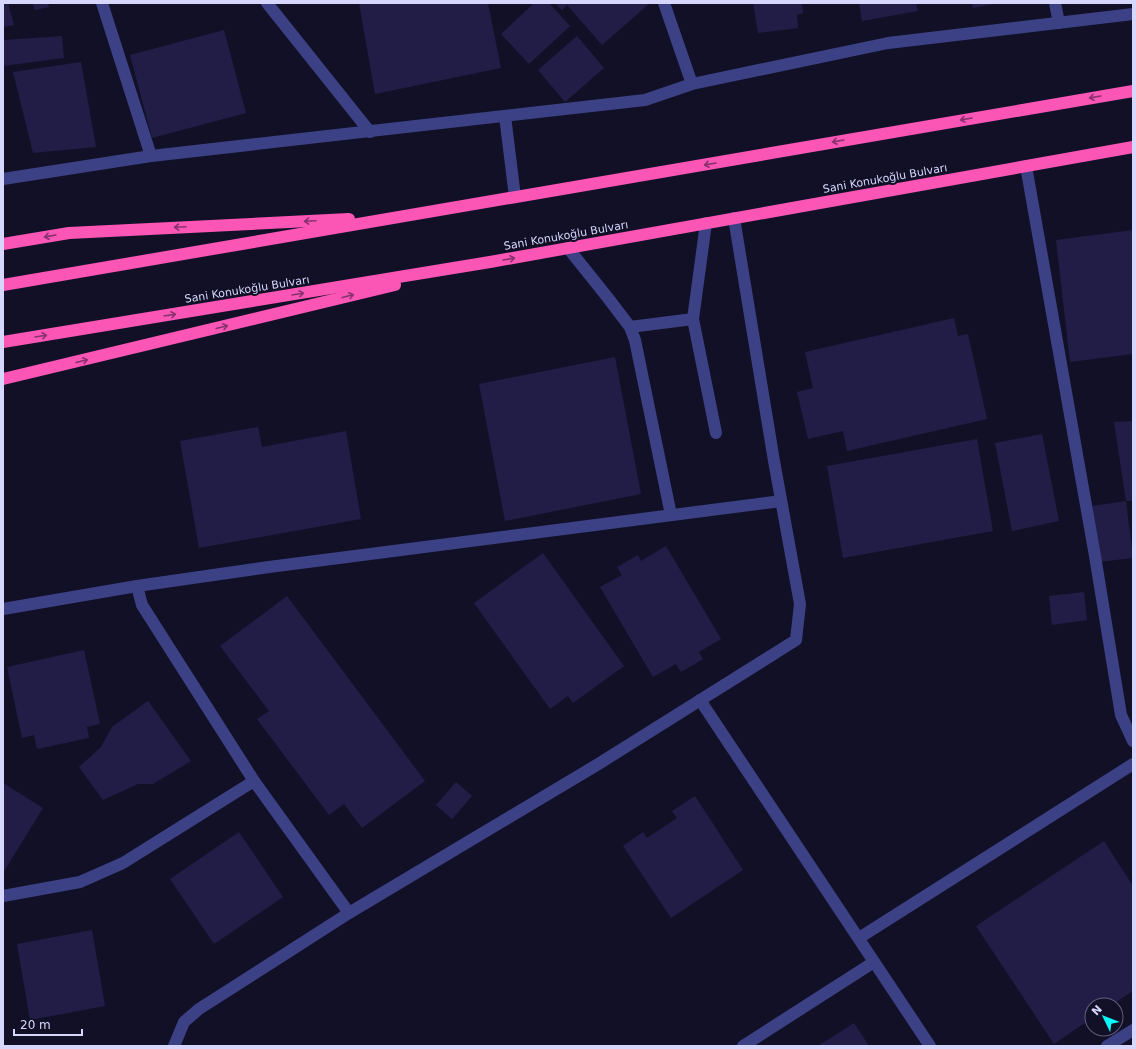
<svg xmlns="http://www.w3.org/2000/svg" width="1136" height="1049" font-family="'DejaVu Sans',sans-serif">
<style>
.building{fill:#211d47}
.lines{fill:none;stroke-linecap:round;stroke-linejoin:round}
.minor{stroke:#3c4185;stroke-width:12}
.highway{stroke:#fb55b5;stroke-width:12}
.oneway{stroke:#86326e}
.labels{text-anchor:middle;stroke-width:4;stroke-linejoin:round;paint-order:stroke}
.street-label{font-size:11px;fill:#d7d7fe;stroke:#121027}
</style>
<rect width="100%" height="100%" fill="#121027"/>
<g class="building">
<path d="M3 3H8L14 25 3 27Z"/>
<path d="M32 3H48L49 7 35 10Z"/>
<path d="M359 3H488L501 68 375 94Z"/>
<path d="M534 3H549L570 26 529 64 501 34Z"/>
<path d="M555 3H650L602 45 567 5 562 10Z"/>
<path d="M753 3H802L803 13 797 15 798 28 758 33Z"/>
<path d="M859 3H916L918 11 862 21Z"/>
<path d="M972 3H993V4L973 8Z"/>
<path d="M224 30 246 113 152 138 130 55Z"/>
<path d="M62 36 64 58 3 66V40Z"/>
<path d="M577 36 604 68 565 102 538 70Z"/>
<path d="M81 62 96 147 33 153 13 72Z"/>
<path d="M1133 230V354L1070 362 1056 240Z"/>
<path d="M954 318 958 336 968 334 987 419 847 451 843 431 808 439 797 392 813 388 805 352Z"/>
<path d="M615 357 641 494 505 521 479 384Z"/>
<path d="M1133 421V501H1126L1114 422Z"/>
<path d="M258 427 262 447 346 431 361 519 199 548 180 441Z"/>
<path d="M1042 434 1059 521 1012 531 995 443Z"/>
<path d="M977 439 993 531 843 558 827 466Z"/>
<path d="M1126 501 1133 558 1099 562 1092 506Z"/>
<path d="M666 546 721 639 699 652 703 659 681 672 676 664 653 677 600 587 622 575 617 567 638 555 641 561Z"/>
<path d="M543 553 624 666 573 703 568 696 550 709 474 603Z"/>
<path d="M1084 592 1087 620 1052 625 1049 596Z"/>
<path d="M287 596 425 781 362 828 344 804 329 815 257 719 269 711 220 646Z"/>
<path d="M84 650 100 724 87 727 89 738 37 749 34 735 22 738 7 667Z"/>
<path d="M148 701 191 761 153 784H138L103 800 79 767 101 747 112 727Z"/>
<path d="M456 782 472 796 452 819 436 805Z"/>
<path d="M3 783 43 808 3 873Z"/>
<path d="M695 796 743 870 671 918 623 846 643 832 647 838 677 818 672 811Z"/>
<path d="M239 832 283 897 214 944 170 879Z"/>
<path d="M1104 841 1133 886V991L1112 1005H1092V1018L1054 1044 976 926Z"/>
<path d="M92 930 105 1006 30 1020 17 944Z"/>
<path d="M854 1023 869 1046H818Z"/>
</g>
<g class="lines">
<g class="minor">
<path d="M102 3 151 156"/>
<path d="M267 3 370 132"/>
<path d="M664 3 692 84"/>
<path d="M1055 3 1059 23"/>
<path d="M505 116 515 197"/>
<path d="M1026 166 1095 556 1121 715 1133 741"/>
<path d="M3 179 151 156 645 100 692 84 888 43 1133 14"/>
<path d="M568 248 608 298 630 327 635 340 671 515"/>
<path d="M693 319 716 433"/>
<path d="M630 327 693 319 706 223"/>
<path d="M137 586 142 605 254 781 349 913"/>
<path d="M3 609 137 586 269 567 781 501"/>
<path d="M700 700 930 1046"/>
<path d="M3 896 80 882 123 863 254 781"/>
<path d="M859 938 1133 764"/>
<path d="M174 1046 184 1022 199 1009 349 913 600 763 796 640 800 604 774 461 734 218"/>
<path d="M743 1046 874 962"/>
<path d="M1107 1046 1133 1030"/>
</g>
<g class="highway">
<path d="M3 244 69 233 349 219"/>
<path d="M3 285 1133 91"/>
<path d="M3 342 490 262 1133 147"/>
<path d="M3 379 395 285"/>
</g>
</g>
<defs><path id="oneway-shaft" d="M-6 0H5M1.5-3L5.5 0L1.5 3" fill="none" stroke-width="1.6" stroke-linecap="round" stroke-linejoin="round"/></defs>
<g class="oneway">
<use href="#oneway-shaft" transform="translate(1095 97) rotate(170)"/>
<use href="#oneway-shaft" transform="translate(966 119) rotate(170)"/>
<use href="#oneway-shaft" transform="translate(838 141) rotate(170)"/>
<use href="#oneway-shaft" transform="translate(710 164) rotate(170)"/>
<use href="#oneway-shaft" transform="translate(310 221) rotate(177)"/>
<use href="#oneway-shaft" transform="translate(180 227) rotate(177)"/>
<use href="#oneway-shaft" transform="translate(50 236) rotate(170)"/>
<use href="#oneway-shaft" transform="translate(509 259) rotate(-10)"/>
<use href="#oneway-shaft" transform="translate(298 294) rotate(-9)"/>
<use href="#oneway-shaft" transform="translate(348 296) rotate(-14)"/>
<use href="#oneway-shaft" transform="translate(170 315) rotate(-9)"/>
<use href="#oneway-shaft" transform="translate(222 327) rotate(-14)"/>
<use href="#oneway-shaft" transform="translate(41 336) rotate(-9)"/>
<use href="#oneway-shaft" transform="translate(82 361) rotate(-14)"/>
</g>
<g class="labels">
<g class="street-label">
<text transform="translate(885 178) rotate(-10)" y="4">Sani Konukoğlu Bulvarı</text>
<text transform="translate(566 235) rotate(-10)" y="4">Sani Konukoğlu Bulvarı</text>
<text transform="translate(247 289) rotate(-9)" y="4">Sani Konukoğlu Bulvarı</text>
</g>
</g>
<rect width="1136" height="1049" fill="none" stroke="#d7d7fe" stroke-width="8"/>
<g transform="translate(1104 1017) rotate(313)"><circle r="19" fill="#121027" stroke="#61607d"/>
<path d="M0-3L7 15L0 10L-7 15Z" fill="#08f9f9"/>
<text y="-6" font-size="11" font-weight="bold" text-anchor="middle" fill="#d7d7fe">N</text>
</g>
<path d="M14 1029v6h68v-6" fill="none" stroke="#d7d7fe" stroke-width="2"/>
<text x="20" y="1029" font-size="12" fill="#d7d7fe" stroke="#121027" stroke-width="3" paint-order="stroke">20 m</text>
</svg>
